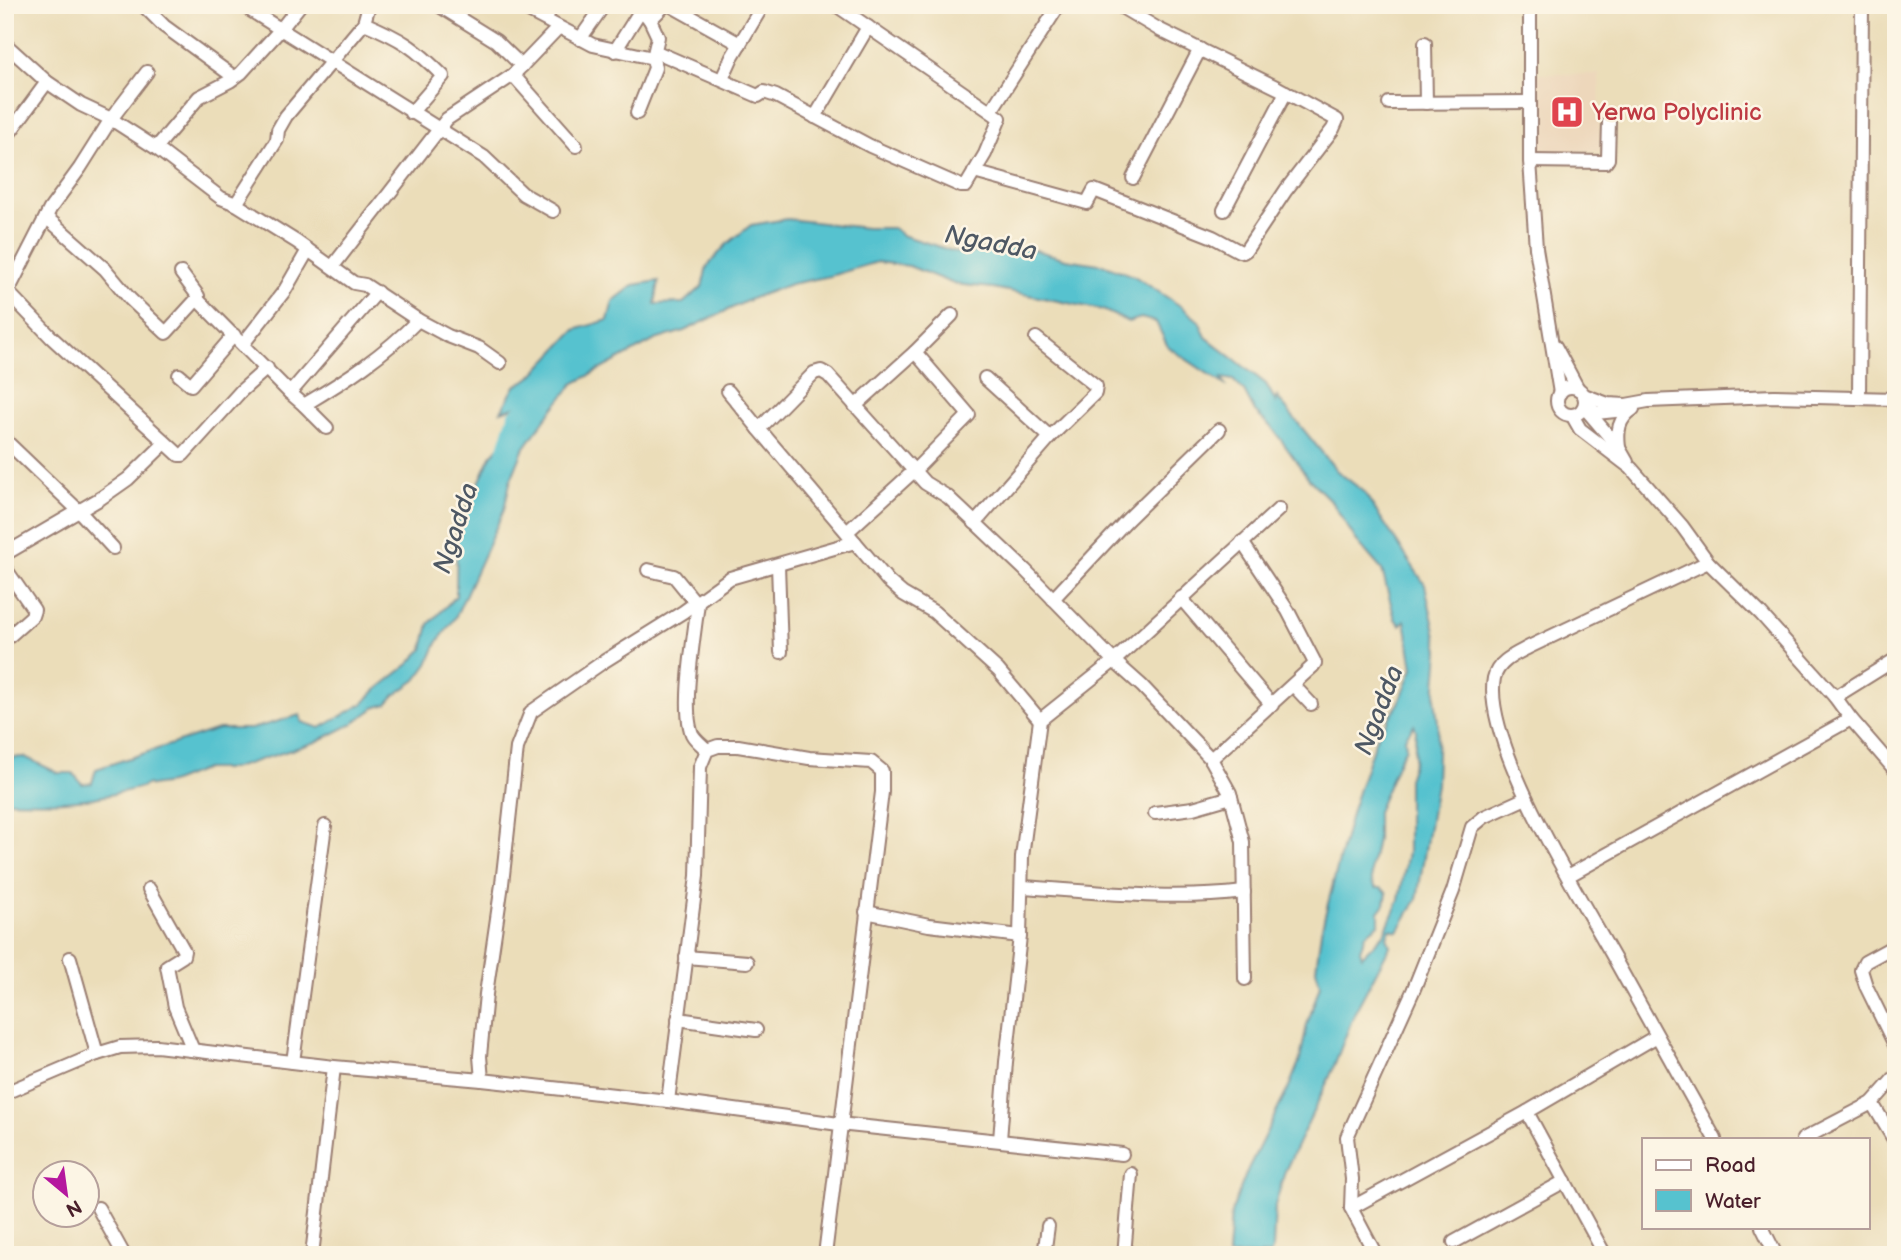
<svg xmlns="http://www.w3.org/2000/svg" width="1901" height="1260" font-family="'Balsamiq Sans',sans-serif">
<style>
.built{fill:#edd7bb}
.water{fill:#56c2cf;stroke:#50707d;stroke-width:2;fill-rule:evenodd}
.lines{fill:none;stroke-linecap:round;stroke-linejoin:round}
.river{stroke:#56c2cf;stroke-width:16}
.minor-casing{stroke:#9a7e72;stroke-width:16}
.minor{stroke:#fff;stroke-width:12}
.labels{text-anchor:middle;stroke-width:5;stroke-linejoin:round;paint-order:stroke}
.health-label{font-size:24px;fill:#be3a42;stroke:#fcf5e5;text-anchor:start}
.water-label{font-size:26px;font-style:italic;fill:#4e5864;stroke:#fcf5e5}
</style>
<rect width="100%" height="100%" fill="#fcf5e5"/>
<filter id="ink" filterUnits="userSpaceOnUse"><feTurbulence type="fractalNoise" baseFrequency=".0143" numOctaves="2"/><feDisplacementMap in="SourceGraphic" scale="14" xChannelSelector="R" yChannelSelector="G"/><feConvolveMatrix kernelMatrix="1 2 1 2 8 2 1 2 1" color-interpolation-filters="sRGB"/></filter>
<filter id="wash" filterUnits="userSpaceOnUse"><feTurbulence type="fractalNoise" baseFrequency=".00686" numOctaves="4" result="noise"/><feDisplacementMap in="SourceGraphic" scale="28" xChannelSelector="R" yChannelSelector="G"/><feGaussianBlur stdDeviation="1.57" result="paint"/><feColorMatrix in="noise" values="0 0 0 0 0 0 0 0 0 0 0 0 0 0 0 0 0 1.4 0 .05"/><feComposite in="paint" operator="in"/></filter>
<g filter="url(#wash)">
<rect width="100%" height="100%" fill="#ebddb9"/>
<path class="built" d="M1535 74H1599L1600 151H1535Z"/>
<path class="water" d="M787 219 866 228H893L902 235 965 255 995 246 1035 250 1066 259 1105 265 1134 276 1182 307 1199 321 1206 337 1266 384 1276 402 1277 397 1337 471 1363 491 1425 585 1439 650 1435 698 1438 723 1436 784 1417 899 1398 931 1390 929 1387 937 1390 946 1355 1012 1330 1076 1285 1171 1275 1206 1273 1248 1270 1255H1228L1231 1213 1248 1169 1289 1087 1300 1060 1307 1025 1320 985 1316 969 1321 931 1352 810 1376 738 1399 703 1413 668 1405 620 1400 625 1395 619 1382 570 1356 540 1332 502 1310 480 1273 429 1255 412 1244 391 1233 380 1222 378 1225 385 1168 347 1156 322 1141 318 1128 322 1103 310 993 288 954 284 909 266 877 262 830 276 791 284 753 298 684 331 655 340 573 384 545 419 523 450 510 482 504 510 455 618 437 643 428 664 416 680 395 695 387 704 374 708 352 724 316 742 231 769H205L170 783 151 786 148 784C139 789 131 790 121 792 82 803 46 802 5 801V758L25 757 58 773H73L82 784 92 783 96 769 218 729H251L300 715 302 722 320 728 364 703 375 691 409 664 423 649 429 624 456 596 457 524 474 494 491 456 543 398 501 411 515 386 530 378 575 330 608 320 613 301 634 285 659 281 655 304 683 303 702 287 707 267 726 245 751 225ZM1414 725 1416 730 1414 760 1408 779V852L1399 900 1384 934 1362 956 1360 950 1366 934 1379 924V912L1385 904 1387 893 1381 888H1376L1372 882 1371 868 1377 839V812L1399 760 1406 748 1405 738Z"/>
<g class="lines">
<path class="river" d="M504 455 516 416 551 387"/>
</g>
</g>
<g filter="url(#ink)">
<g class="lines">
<defs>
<g id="minor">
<path d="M143 5 164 26 234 77"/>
<path d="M242 5 484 157 523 194 553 211"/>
<path d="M438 5 496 41 522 66"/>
<path d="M517 5 593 45 653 58 659 53 758 96 764 92 776 96 870 146 961 186H966L985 154 1000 118 836 5"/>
<path d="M670 5 740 44"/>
<path d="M1530 5V161L1536 248 1560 393"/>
<path d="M646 15 650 20 665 5"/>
<path d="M545 18 554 5"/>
<path d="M364 23C402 39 414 47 443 76L411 113"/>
<path d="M580 39 604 5"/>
<path d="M1425 43 1426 103"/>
<path d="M5 44 47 82 81 105 111 119 156 148 221 198 236 204 297 242 354 283 365 285 418 320 448 336 479 348 500 363"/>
<path d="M615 51 642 8"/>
<path d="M513 75 576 146"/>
<path d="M722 79 732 57 763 5"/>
<path d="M1389 103 1530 102"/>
<path d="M991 111 1059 5"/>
<path d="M637 113 655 68 653 58 658 37 650 20"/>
<path d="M815 117 868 27"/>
<path d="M5 139 47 82"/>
<path d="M156 148 199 97 230 81 241 73 281 29 300 5"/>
<path d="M1530 161 1606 162 1608 159 1609 122"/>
<path d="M974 172 1087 203 1094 190 1213 237 1239 251 1243 252 1246 250 1286 190 1333 129 1337 120 1278 88 1160 30 1118 5"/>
<path d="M1133 178 1200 49"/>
<path d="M236 204 277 140 278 130 286 116 364 23 369 5"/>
<path d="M1224 210 1286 92"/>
<path d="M46 217 105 269 130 299 166 333 197 299 290 393 377 292"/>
<path d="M333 266 447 119 513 75 558 28"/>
<path d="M181 273 198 296 197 299"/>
<path d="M5 289 51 337 179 455H183L241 391 267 368"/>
<path d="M5 297 50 209 80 168 111 119 147 72"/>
<path d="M243 344 285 290 308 250"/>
<path d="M1555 346 1578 389"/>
<path d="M915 352 952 315"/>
<path d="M179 375 191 385 234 335"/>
<path d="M985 378 1050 437"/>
<circle cx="1571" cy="401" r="14"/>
<path d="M728 391 759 429"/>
<path d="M290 393 304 405C346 380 384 355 418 320"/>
<path d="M1584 395 1608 404 1626 405 1648 401 1774 396 1896 399"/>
<path d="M1859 397 1862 5"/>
<path d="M304 405 327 428"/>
<path d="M1587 406 1596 413 1625 410"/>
<path d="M1584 407 1619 448 1627 462"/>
<path d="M1572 415 1580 429 1631 468 1682 526 1708 562 1761 614 1835 697 1851 719 1896 771"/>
<path d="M5 440 78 510 113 548"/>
<path d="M1619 448C1617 431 1618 419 1633 409"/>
<path d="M975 523 1050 437 1095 393 1096 386 1036 338"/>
<path d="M847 532 914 471 969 415 915 352 855 406"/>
<path d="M5 554 101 498 128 479 165 443"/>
<path d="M1708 562 1529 647C1516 654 1498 661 1494 678 1482 742 1581 899 1614 958 1648 1019 1681 1079 1715 1139"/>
<path d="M778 565 781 652"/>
<path d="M5 568 34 610 32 616 5 640"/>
<path d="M648 570 674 576 696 603"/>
<path d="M1181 598 1272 705"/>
<path d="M1053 599 1127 520 1219 430"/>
<path d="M698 602C695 633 681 707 692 734 695 740 702 745 707 750"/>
<path d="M1293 685 1311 704"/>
<path d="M1835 697 1896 659"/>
<path d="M1040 720 998 670 934 612 903 594 888 581 759 429 814 373 821 371 828 375 925 483 948 497 1025 570 1114 661 1142 686 1211 759 1230 793 1243 842 1245 979"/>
<path d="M1211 759 1313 666 1315 663 1288 611 1242 542"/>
<path d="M1155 813 1193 808 1231 797"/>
<path d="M1568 876 1851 719"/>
<path d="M1023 887C1097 892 1170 901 1244 892"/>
<path d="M149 889 184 951 183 956 167 966 175 1007 193 1050"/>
<path d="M866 912 929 925 1020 936"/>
<path d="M1896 945 1865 962 1861 970 1866 986 1896 1047"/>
<path d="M686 957 747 962"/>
<path d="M70 958 97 1054"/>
<path d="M678 1019 756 1030"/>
<path d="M293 1062 325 826"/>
<path d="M482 1080 480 1056 486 994 502 884 517 748 531 712 603 662 683 612 730 578 855 542"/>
<path d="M5 1093 97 1054 120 1047 157 1046 334 1067 482 1080 668 1101 839 1124 1122 1154"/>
<path d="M668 1101 697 876 700 767 707 750 718 746H738L809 758 871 762 882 771V792L825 1255"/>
<path d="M1872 1103 1896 1143"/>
<path d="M1527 1112 1605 1255"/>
<path d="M1803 1139 1872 1103 1896 1076"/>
<path d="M1000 1140 1006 1062 1020 936 1022 857 1040 720 1114 661 1279 509"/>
<path d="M98 1208 124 1255"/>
<path d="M1351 1208 1527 1112 1657 1036"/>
<path d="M1762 1227 1776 1255"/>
<path d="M1454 1242 1565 1181"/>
<path d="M312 1255 334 1067"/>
<path d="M1044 1255 1048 1226"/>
<path d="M1124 1255 1131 1174"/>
<path d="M1376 1255 1351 1208 1352 1179 1347 1137 1413 991 1453 891 1472 827 1484 817 1526 798"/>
</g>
</defs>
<use href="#minor" class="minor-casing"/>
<use href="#minor" class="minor"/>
</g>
</g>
<defs>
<symbol id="hospital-square" viewBox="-11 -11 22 22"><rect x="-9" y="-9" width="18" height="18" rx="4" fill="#e0444e" stroke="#fcf5e5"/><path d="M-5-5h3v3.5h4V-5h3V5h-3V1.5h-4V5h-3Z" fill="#fff"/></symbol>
</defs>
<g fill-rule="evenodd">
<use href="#hospital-square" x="1548" y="93" width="38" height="38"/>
</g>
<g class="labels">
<g class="health-label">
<text x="1592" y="120">Yerwa Polyclinic</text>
</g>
<g class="water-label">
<text transform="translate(991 242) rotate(11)" y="9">Ngadda</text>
<text transform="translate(455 528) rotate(-72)" y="9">Ngadda</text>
<text transform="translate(1378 710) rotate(-69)" y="9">Ngadda</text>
</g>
</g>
<rect width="1901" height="1260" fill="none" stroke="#fcf5e5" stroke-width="28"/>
<rect x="1642" y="1138" width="228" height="91" fill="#fcf5e5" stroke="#b59f9b" stroke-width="2"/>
<rect x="1656" y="1160" width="35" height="10" fill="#ffffff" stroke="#b59f9b" stroke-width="2"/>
<text x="1705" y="1172" font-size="21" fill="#4a1f2b">Road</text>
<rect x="1656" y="1190" width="35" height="21" fill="#56c2cf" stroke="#b59f9b" stroke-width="2"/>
<text x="1705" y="1208" font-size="21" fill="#4a1f2b">Water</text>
<g transform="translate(66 1194) rotate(151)"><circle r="33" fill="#fcf5e5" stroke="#b59f9b" stroke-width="2"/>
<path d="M0-5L12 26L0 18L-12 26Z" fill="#b5179e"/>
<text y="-10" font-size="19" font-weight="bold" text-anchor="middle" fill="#4a1f2b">N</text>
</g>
</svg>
